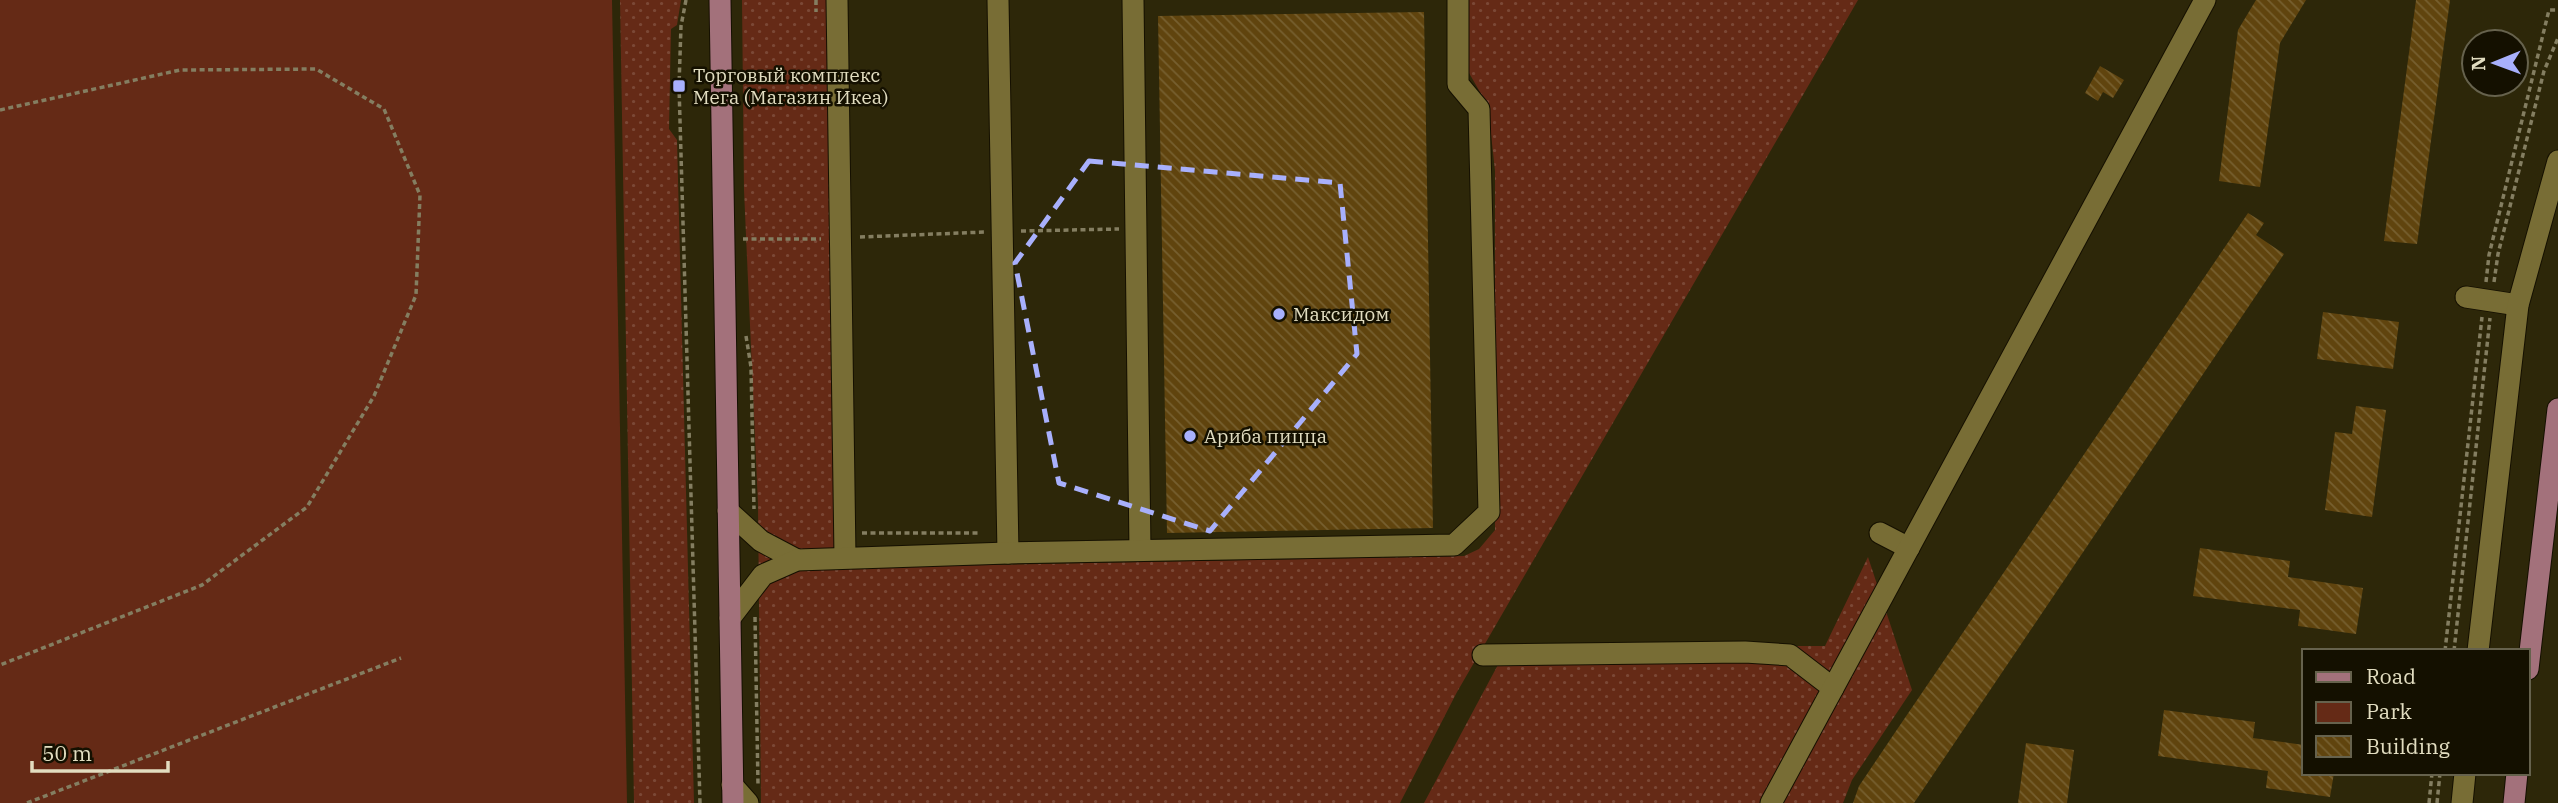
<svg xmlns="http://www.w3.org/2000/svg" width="2558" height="803" font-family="'IBM Plex Serif',serif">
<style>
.green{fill:url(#green-dots)}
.pitch{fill:#652a16}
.building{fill:url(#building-back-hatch)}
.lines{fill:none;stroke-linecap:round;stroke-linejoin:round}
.minor-casing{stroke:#151000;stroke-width:23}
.major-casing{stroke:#151000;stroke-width:23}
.path{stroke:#847e61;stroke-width:3.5;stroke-dasharray:5 3.5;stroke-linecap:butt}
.minor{stroke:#786d35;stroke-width:21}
.major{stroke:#a3717b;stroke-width:21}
.marked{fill:none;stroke:#a8b0fc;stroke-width:5;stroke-dasharray:14 9;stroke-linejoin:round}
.poi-dot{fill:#a8b0fc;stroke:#141000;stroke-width:2.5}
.labels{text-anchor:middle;stroke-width:5;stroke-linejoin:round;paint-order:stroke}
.poi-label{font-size:19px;fill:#e2ddc0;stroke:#141000;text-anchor:start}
</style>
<defs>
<pattern id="green-dots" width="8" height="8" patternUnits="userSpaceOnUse" patternTransform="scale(1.75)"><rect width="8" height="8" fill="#652a16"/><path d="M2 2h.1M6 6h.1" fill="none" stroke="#7b4836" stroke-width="1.8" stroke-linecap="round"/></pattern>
<pattern id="building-back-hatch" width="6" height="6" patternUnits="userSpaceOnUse" patternTransform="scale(1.75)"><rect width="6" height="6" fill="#60440e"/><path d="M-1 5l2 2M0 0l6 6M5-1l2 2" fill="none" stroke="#765f2f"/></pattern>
</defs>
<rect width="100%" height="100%" fill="#2d2709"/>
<g class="green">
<path d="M620 0H681L677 25 671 29 669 129 677 140 694 803H634Z"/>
<path d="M742 0H829L838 567H881L1464 556 1479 549 1495 530V171L1488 106 1465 66 1464 0H1858L1457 692 1400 803H761L758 505 744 190Z"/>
<path d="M1868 557 1912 690 1852 780 1843 803H1424L1508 646H1825Z"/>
</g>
<path class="pitch" d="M0 0H612L627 803H0Z"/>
<g class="building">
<path d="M2256 0H2306L2280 43 2260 187 2219 181 2238 30Z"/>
<path d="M2416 0H2450L2417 244 2384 241Z"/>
<path d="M1424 12 1433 528 1167 533 1158 16Z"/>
<path d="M2100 66 2124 80 2113 98 2103 92 2098 101 2085 93Z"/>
<path d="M2248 213 2264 223 2256 235 2284 254 1914 803H1853L1859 786 1896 731Z"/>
<path d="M2323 312 2399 322 2393 369 2317 359Z"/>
<path d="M2356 406 2386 410 2372 517 2325 510 2335 432 2352 434Z"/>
<path d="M2200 548 2290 561 2288 577 2363 588 2356 634 2298 626 2300 610 2193 596Z"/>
<path d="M2164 710 2255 722 2253 738 2304 745V773H2334L2330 797 2266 788 2268 771 2158 756Z"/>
<path d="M2026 743 2074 750 2067 803H2018Z"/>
</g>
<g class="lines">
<defs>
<g id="minor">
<path d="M837 0 845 557"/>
<path d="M998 0 1008 553"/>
<path d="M1133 0 1140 550"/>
<path d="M2466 297 2518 305"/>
<path d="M728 511 761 541 797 560"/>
<path d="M1880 533 1909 548"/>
<path d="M730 618 763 575 797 560 1008 553 1454 545 1489 512 1479 109 1458 84V0"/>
<path d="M2478 651 2518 305 2558 161"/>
<path d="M1483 655 1745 652 1790 655 1833 688"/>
<path d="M732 785 748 803"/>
<path d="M1771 803 2205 0"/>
<path d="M2462 803 2465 773"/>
</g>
<g id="major">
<path d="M720 0 733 803"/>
<path d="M2528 669 2558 409"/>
<path d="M2514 803 2517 773"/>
</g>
</defs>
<use href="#minor" class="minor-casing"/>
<use href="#major" class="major-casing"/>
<g class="path">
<path d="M686 0 681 26 679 86 700 803"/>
<path d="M816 0V12"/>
<path d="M0 110 180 70 316 69 384 109 420 195 416 295 374 396 307 507 202 585 0 665"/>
<path d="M1021 231 1119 229"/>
<path d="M860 237 986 232"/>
<path d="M743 239H821"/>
<path d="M2486 282 2489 255 2549 10H2558"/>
<path d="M2494 282 2498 254 2544 71 2558 38"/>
<path d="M746 336 751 367 754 509"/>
<path d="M862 533H980"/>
<path d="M755 617 758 784"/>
<path d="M2445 651 2482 317"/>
<path d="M2454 651 2490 318"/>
<path d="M27 803 401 658"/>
<path d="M2429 803 2432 773"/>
<path d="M2437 803 2440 773"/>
</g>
<use href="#minor" class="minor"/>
<use href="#major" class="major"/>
</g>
<path class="marked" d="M1089 161 1340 183 1357 354 1210 531 1059 483 1015 263Z"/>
<g class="poi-dot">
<rect x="672" y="79" width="14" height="14" rx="3.5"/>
<circle cx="1279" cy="314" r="7"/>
<circle cx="1190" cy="436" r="7"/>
</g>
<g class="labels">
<g class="poi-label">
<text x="693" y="82">Торговый комплекс<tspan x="693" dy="22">Мега (Магазин Икеа)</tspan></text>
<text x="1293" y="321">Максидом</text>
<text x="1204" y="443">Ариба пицца</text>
</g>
</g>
<rect x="2302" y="649" width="228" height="126" fill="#141000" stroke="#66624d" stroke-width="2"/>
<rect x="2316" y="672" width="35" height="10" fill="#a3717b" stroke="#66624d" stroke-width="2"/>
<text x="2366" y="684" font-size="21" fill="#e2ddc0">Road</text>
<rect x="2316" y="702" width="35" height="21" fill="#652a16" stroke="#66624d" stroke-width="2"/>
<text x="2366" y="719" font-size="21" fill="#e2ddc0">Park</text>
<rect x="2316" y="736" width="35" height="21" fill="url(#building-back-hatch)" stroke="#66624d" stroke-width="2"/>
<text x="2366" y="754" font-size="21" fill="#e2ddc0">Building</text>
<g transform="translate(2495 63) rotate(269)"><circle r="33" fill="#141000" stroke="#66624d" stroke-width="2"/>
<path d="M0-5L12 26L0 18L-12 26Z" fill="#a8b0fc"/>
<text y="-10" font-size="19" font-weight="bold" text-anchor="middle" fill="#e2ddc0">N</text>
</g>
<path d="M32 761v10h136v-10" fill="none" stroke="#e2ddc0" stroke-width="3.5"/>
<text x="42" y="761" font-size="21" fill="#e2ddc0" stroke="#141000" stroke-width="5" paint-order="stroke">50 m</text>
</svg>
